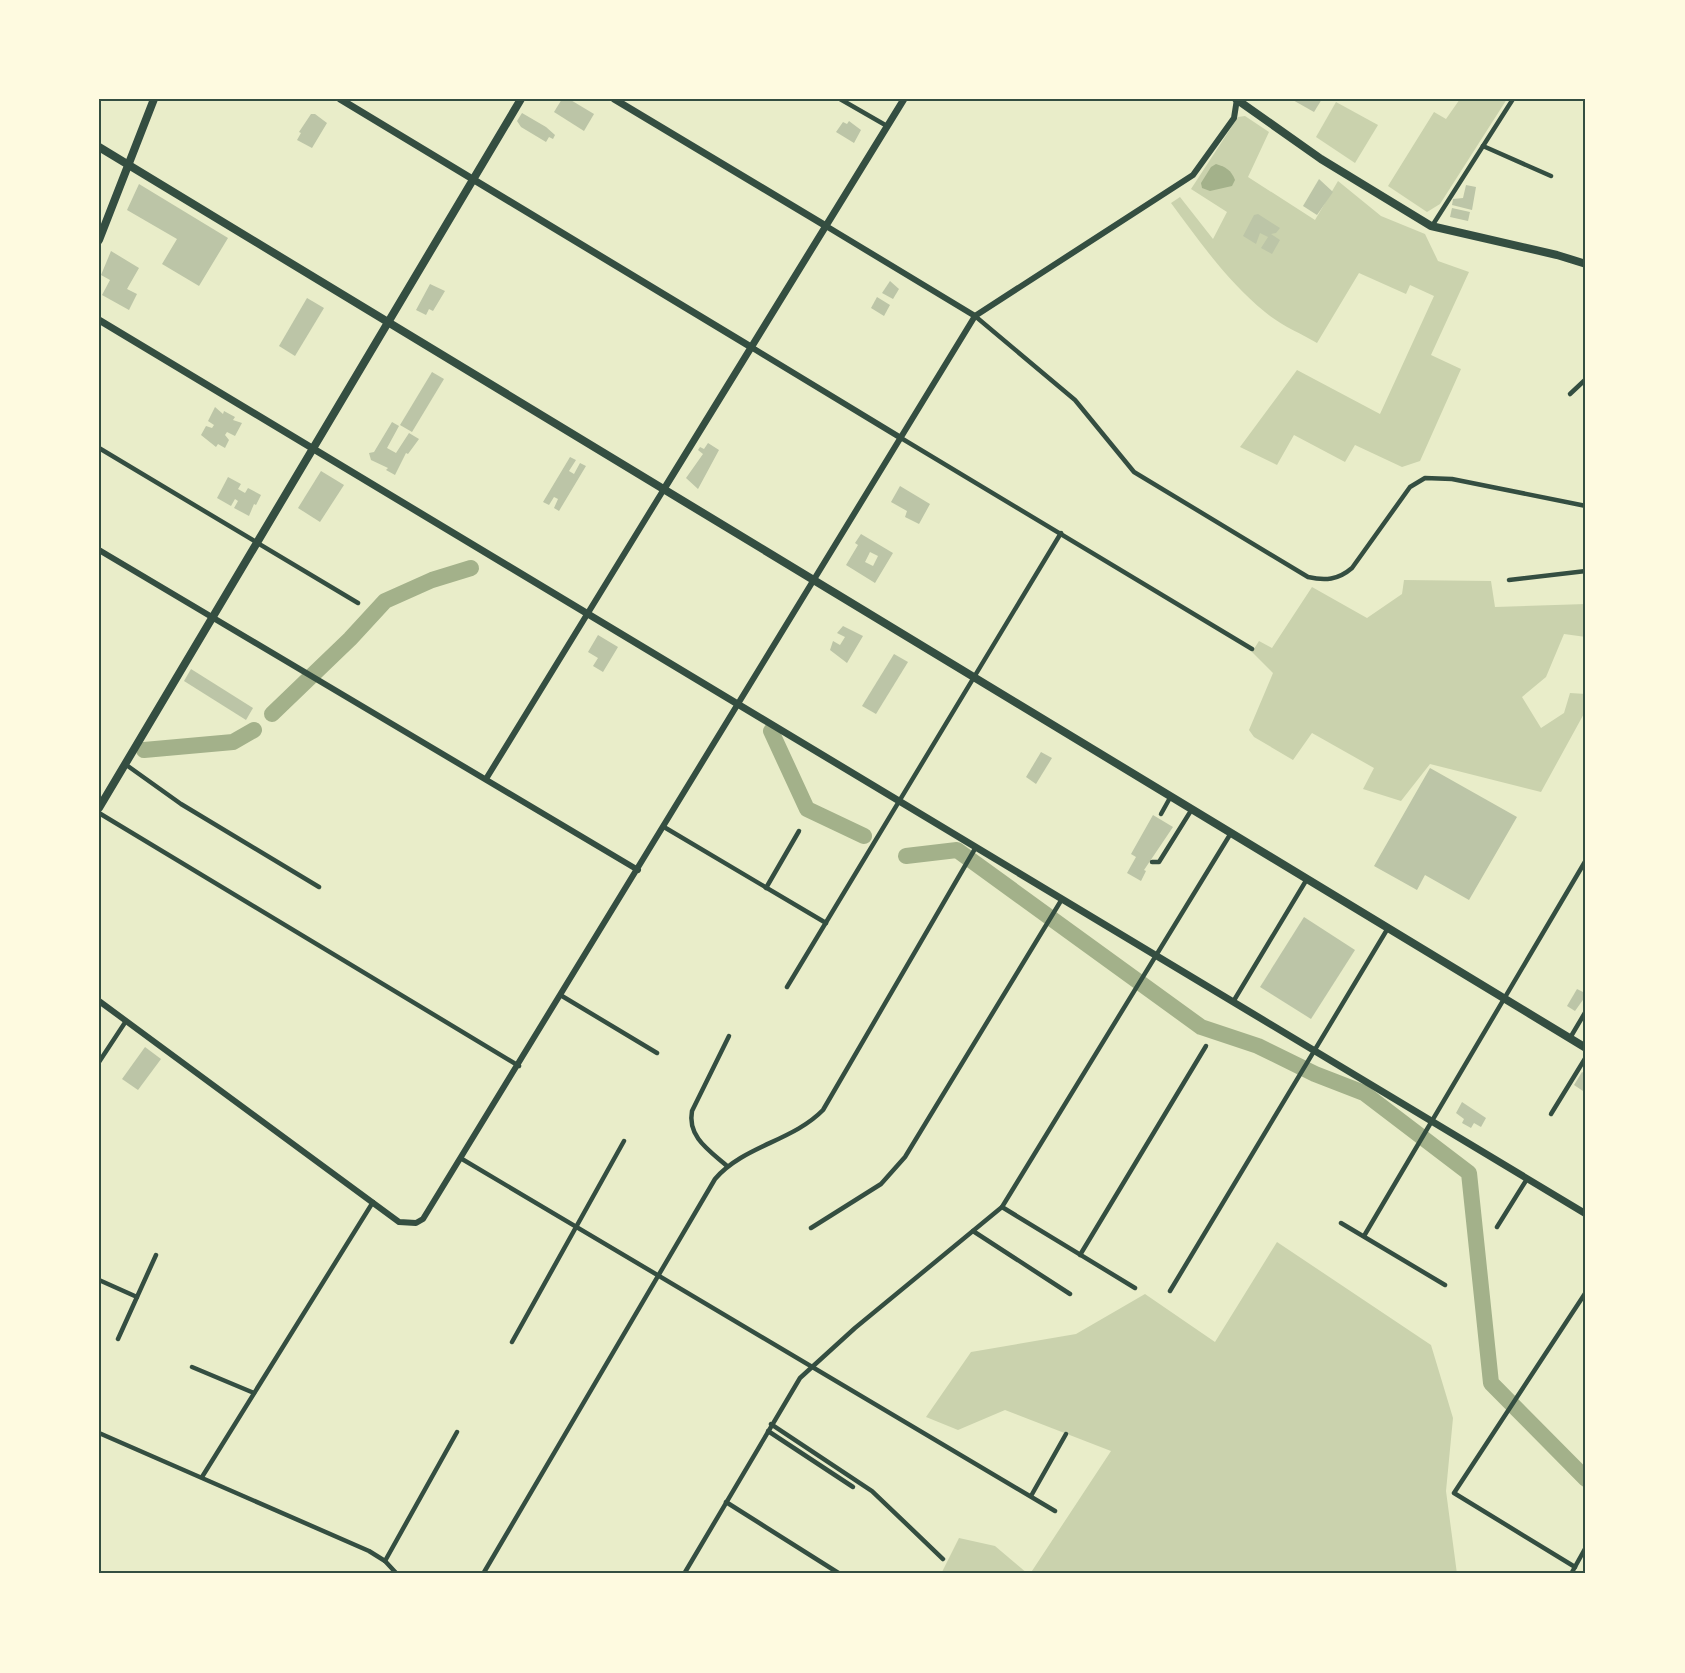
<svg xmlns="http://www.w3.org/2000/svg" width="1685" height="1673" font-family="Montserrat,sans-serif">
<style>
.green{fill:#cad2ad}
.water{fill:#a3b18a}
.lines{fill:none;stroke-linecap:round;stroke-linejoin:round}
.river{stroke:#a3b18a;stroke-width:16}
.building{fill:#bcc5a7;fill-rule:evenodd}
.minor{stroke:#344e41;stroke-width:4.5}
.tertiary{stroke:#344e41;stroke-width:6}
.secondary{stroke:#344e41;stroke-width:7}
.primary{stroke:#344e41;stroke-width:8}
.neatline{fill:none;stroke:#344e41;stroke-width:2}
</style>
<rect width="100%" height="100%" fill="#e9edc9"/>
<g class="green">
<path d="M1460 99H1507L1440 204 1427 212 1388 186 1434 112 1446 119Z"/>
<path d="M1336 102 1378 125 1355 163 1316 137Z"/>
<path d="M1245 116 1269 132 1248 177 1315 220 1338 181 1381 216 1425 234 1438 261 1469 272 1431 355 1461 369 1420 461 1402 467 1355 445 1345 462 1294 435 1277 465 1240 447 1297 370 1380 414 1434 296 1410 285 1406 294 1359 273 1317 343C1300 333 1280 325 1265 312 1227 281 1200 242 1171 203L1180 197 1213 239 1227 212 1191 189 1238 117Z"/>
<path d="M1404 580 1491 581 1495 607 1586 604V637L1564 634 1546 677 1522 697 1541 728 1564 713 1570 693 1586 694V710L1541 792 1430 764 1401 801 1363 789 1374 768 1312 733 1293 760 1254 737 1249 730 1273 673 1252 652 1259 641 1272 648 1312 587 1367 618 1402 594Z"/>
<path d="M1277 1242 1431 1345 1453 1418 1446 1491 1457 1574H1030L1111 1451 1005 1410 958 1430 926 1417 971 1352 1076 1334 1145 1294 1215 1342Z"/>
<path d="M959 1538 995 1546 1028 1574H941Z"/>
</g>
<path class="water" d="M1216 164C1226 167 1231 170 1235 180L1232 186 1210 191 1202 188 1201 183 1211 167Z"/>
<g class="lines">
<g class="river">
<path d="M272 714 350 639 385 601 432 580 471 568"/>
<path d="M771 731 807 809 864 836"/>
<path d="M144 750 233 742 254 730"/>
<path d="M906 856 957 850 1201 1027 1258 1046 1315 1074 1364 1093 1469 1173 1491 1383 1586 1479"/>
</g>
</g>
<g class="building">
<path d="M562 99H569L594 114 584 131 554 112Z"/>
<path d="M1291 99H1322L1314 112Z"/>
<path d="M522 113 546 127 555 135 553 139 549 137 546 142 521 127 517 121Z"/>
<path d="M311 114H315L327 123 312 148 297 140 301 133 299 132Z"/>
<path d="M849 121 861 130 854 143 836 132 843 122 847 124Z"/>
<path d="M1319 179 1333 192 1317 215 1303 206Z"/>
<path d="M139 184 228 238 199 286 162 264 177 239 127 210Z"/>
<path d="M1466 185 1476 187 1472 210 1452 205 1453 199 1463 198Z"/>
<path d="M1452 208 1470 212 1468 221 1450 217Z"/>
<path d="M1258 214 1280 228 1276 233 1271 234 1280 240 1272 254 1261 248 1268 237 1260 233 1256 244 1243 236 1254 215Z"/>
<path d="M111 251 139 268 127 289 137 294 129 310 102 295 110 280 101 275Z"/>
<path d="M890 281 899 289 893 299 882 293Z"/>
<path d="M430 284 445 291 433 311 429 309 426 315 416 310Z"/>
<path d="M877 297 890 305 884 316 871 308Z"/>
<path d="M307 298 324 308 295 356 279 346Z"/>
<path d="M432 372 444 379 412 432 400 425Z"/>
<path d="M215 407 223 414 224 411 235 417 233 420 242 423 235 436 227 432 225 435 229 440 225 448 218 444 216 447 201 435 206 426 212 428 214 425 208 421Z"/>
<path d="M392 422 399 426 387 448 396 453 409 433 419 439 408 454 406 453 395 475 386 470 388 468 371 460 369 453 374 452Z"/>
<path d="M708 443 719 450 698 489 686 478 703 454 698 450 700 447 704 449Z"/>
<path d="M570 457 576 460 569 471 574 474 580 463 586 466 559 511 554 508 558 499 554 497 549 505 543 502Z"/>
<path d="M321 471 344 485 320 522 298 508Z"/>
<path d="M228 477 241 484 238 489 245 493 248 488 261 495 256 505 254 504 249 516 234 508 238 501 235 499 231 506 217 498Z"/>
<path d="M900 486 930 504 919 524 905 517 907 511 891 502Z"/>
<path d="M861 534 893 553 875 583 846 565 858 545 855 543ZM870 552 878 556 873 566 865 562Z"/>
<path d="M843 626 863 636 847 663 830 650 833 641 840 645 845 637 837 633Z"/>
<path d="M598 635 618 647 603 672 593 666 598 658 588 652Z"/>
<path d="M894 654 908 662 876 714 862 706Z"/>
<path d="M191 669 253 708 246 720 184 681Z"/>
<path d="M1041 752 1052 758 1036 784 1026 777Z"/>
<path d="M1430 768 1517 817 1469 900 1425 875 1417 890 1374 866Z"/>
<path d="M1153 815 1173 827 1144 870 1146 871 1141 881 1127 873 1136 857 1131 854Z"/>
<path d="M1304 917 1355 950 1311 1019 1260 987Z"/>
<path d="M1577 989 1585 993V997L1575 1011 1567 1006Z"/>
<path d="M145 1047 161 1059 138 1090 122 1079Z"/>
<path d="M1582 1072 1586 1074V1093L1574 1085Z"/>
<path d="M1462 1102 1486 1118 1481 1127 1474 1123 1471 1128 1462 1123 1464 1119 1456 1113Z"/>
</g>
<g class="lines">
<g class="minor">
<path d="M840 99 887 126"/>
<path d="M1483 146 1551 176"/>
<path d="M1432 226 1513 99"/>
<path d="M975 316 1075 400 1134 472 1308 577C1325 581 1338 580 1352 568L1410 487 1425 478 1452 479 1586 506"/>
<path d="M1570 394 1586 379"/>
<path d="M901 438 1252 649"/>
<path d="M99 448 358 603"/>
<path d="M1509 580 1586 571"/>
<path d="M125 764 181 804 319 887"/>
<path d="M99 813 519 1066"/>
<path d="M1161 814 1171 796"/>
<path d="M664 827 826 923"/>
<path d="M1152 862H1159L1192 809"/>
<path d="M766 888 799 831"/>
<path d="M787 987 1061 533"/>
<path d="M562 996 657 1053"/>
<path d="M1233 1002 1307 879"/>
<path d="M1570 1038 1586 1011"/>
<path d="M99 1062 126 1021"/>
<path d="M1551 1114 1586 1057"/>
<path d="M462 1159 1055 1511"/>
<path d="M727 1166C710 1151 687 1137 692 1111L729 1036"/>
<path d="M1002 1207 1135 1288"/>
<path d="M1341 1223 1445 1285"/>
<path d="M1497 1227 1527 1179"/>
<path d="M811 1228 881 1184 905 1157 1062 899"/>
<path d="M973 1231 1070 1294"/>
<path d="M1364 1236 1586 860"/>
<path d="M1080 1255 1206 1046"/>
<path d="M99 1280 137 1297"/>
<path d="M1170 1291 1388 928"/>
<path d="M118 1339 156 1255"/>
<path d="M512 1342 624 1141"/>
<path d="M192 1367 254 1393"/>
<path d="M771 1424 872 1491 943 1559"/>
<path d="M768 1431 853 1487"/>
<path d="M99 1433 369 1551 385 1561 397 1574"/>
<path d="M202 1477 373 1202"/>
<path d="M1031 1496 1066 1434"/>
<path d="M726 1502 840 1574"/>
<path d="M385 1561 457 1432"/>
<path d="M1575 1567 1454 1493 1586 1292"/>
<path d="M483 1574 715 1179C743 1146 793 1141 823 1110L976 847"/>
<path d="M684 1574 800 1378 855 1328 1002 1207 1231 833"/>
<path d="M1571 1574 1586 1547"/>
</g>
<g class="tertiary">
<path d="M826 226 975 316"/>
<path d="M751 347 901 438"/>
<path d="M99 550 638 870"/>
<path d="M486 779 664 489"/>
<path d="M99 1001 399 1222 416 1223 423 1219 975 316 1193 175 1234 118 1237 99"/>
</g>
<g class="secondary">
<path d="M340 99 751 347"/>
<path d="M614 99 826 226"/>
<path d="M99 320 1586 1214"/>
<path d="M664 489 904 99"/>
</g>
<g class="primary">
<path d="M1236 99 1321 159 1431 226 1557 255 1586 264"/>
<path d="M99 147 1586 1048"/>
<path d="M99 240 154 99"/>
<path d="M99 808 521 99"/>
</g>
</g>
<rect width="1685" height="1673" fill="none" stroke="#fefae0" stroke-width="201"/>
<rect x="100" y="100" width="1484" height="1472" class="neatline"/>
</svg>
